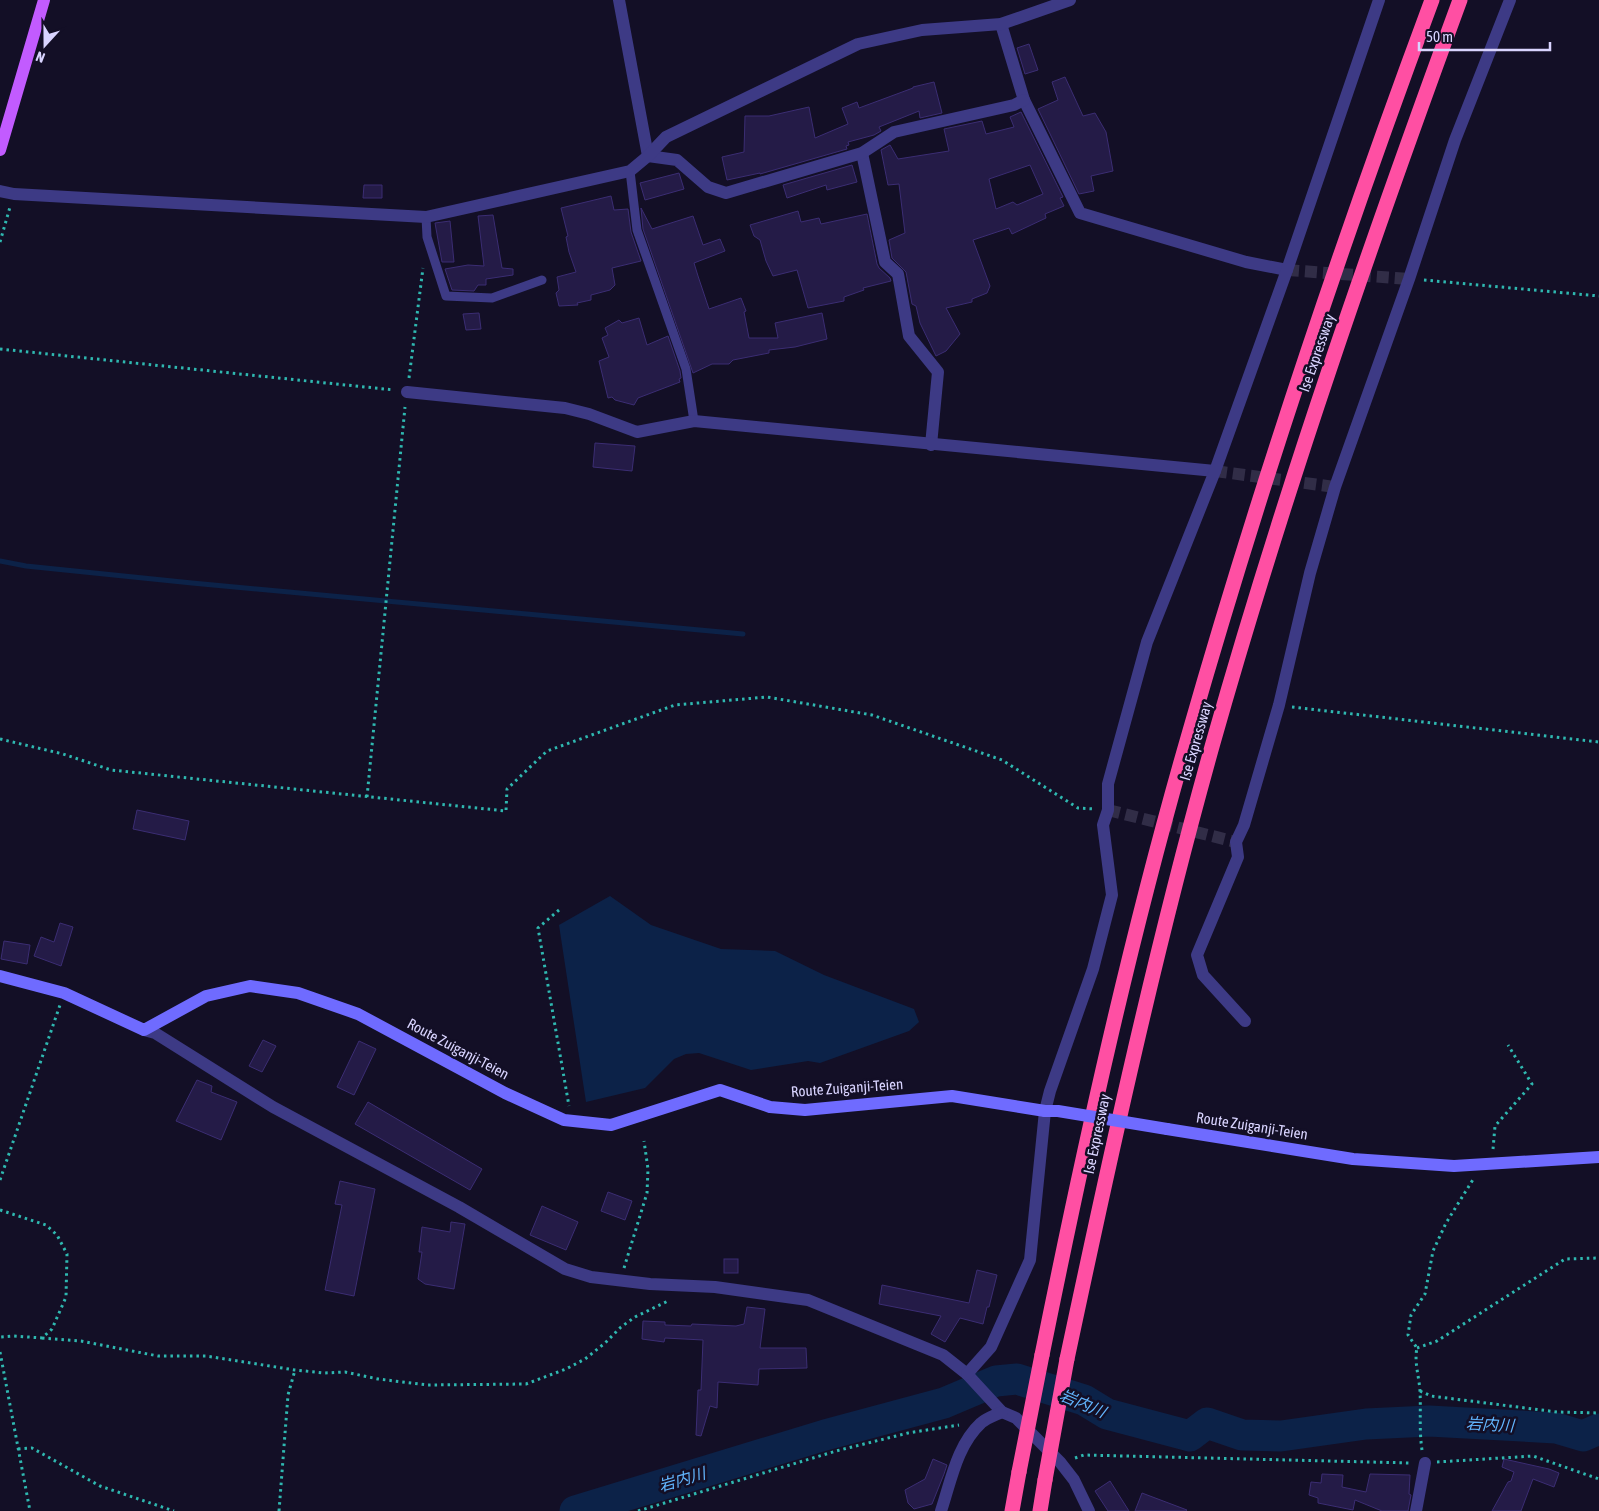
<svg xmlns="http://www.w3.org/2000/svg" width="1599" height="1511" font-family="'Asap Condensed','Noto Sans JP',sans-serif">
<style>
.water{fill:#0c2248}
.lines{fill:none;stroke-linecap:round;stroke-linejoin:round}
.stream{stroke:#0c2248;stroke-width:5}
.river{stroke:#0c2248;stroke-width:31}
.building{fill:#241b47;stroke:#3b2d73;fill-rule:evenodd}
.street-tunnel{stroke:#312d47;stroke-width:12;stroke-dasharray:12 6;stroke-linecap:butt}
.path{stroke:#2fb8b0;stroke-width:3;stroke-dasharray:2.5 4;stroke-linecap:butt}
.lane{stroke:#3d3a85;stroke-width:9}
.street{stroke:#3d3a85;stroke-width:12}
.secondary{stroke:#6f6bff;stroke-width:12}
.primary{stroke:#c25bff;stroke-width:12}
.highway{stroke:#ff4fa3;stroke-width:15}
.secondary-bridge{stroke:#6f6bff;stroke-width:12}
.highway-bridge{stroke:#ff4fa3;stroke-width:15}
.labels{text-anchor:middle;stroke-width:5;stroke-linejoin:round;paint-order:stroke}
.street-label{font-size:15px;fill:#d9d4ff;stroke:#130f26}
.water-label{font-size:16px;font-style:italic;fill:#62b6ff;stroke:#130f26}
</style>
<rect width="100%" height="100%" fill="#130f26"/>
<path class="water" d="M610 896 651 925 721 949 775 951 824 975 914 1009 919 1022 909 1031 820 1063 808 1061 751 1070 699 1053 686 1054 674 1059 645 1088 586 1102 559 925Z"/>
<g class="lines">
<path class="stream" d="M0 561 26 566 192 583 743 634"/>
<path class="river" d="M575 1511 825 1435 944 1403 996 1381 1017 1379 1084 1400 1107 1414 1190 1436 1207 1423 1242 1435 1281 1436 1366 1424 1429 1421 1556 1428 1583 1436 1599 1429"/>
</g>
<g class="building">
<path d="M1029 44 1038 70 1025 74 1017 48Z"/>
<path d="M1065 77 1083 116 1095 113 1106 132 1113 171 1091 176 1094 191 1079 194 1038 109 1058 100 1052 82Z"/>
<path d="M934 82 942 113 920 118 919 111 879 127 881 131 874 135 848 142 849 145 846 146 847 149 760 174V173L727 180 722 157 744 152 745 116H769L809 107 815 138 848 124 842 108 857 102 859 108 913 88V87Z"/>
<path d="M1021 112 1063 197 1060 198 1064 206 1045 214 1046 218 1012 234 1009 228 973 240 990 286 987 293 972 299V302L946 308 960 334 946 351 936 356 920 323 916 306 912 304 906 272 892 258 889 240 905 233 899 184 888 185 881 150 890 145 898 159 949 151 944 129 982 121 986 134 1014 127 1010 117ZM1030 165 1043 194 1017 205 1013 202 996 209 989 179Z"/>
<path d="M852 165 857 182 827 190 826 185 787 198 783 185Z"/>
<path d="M679 173 684 189 645 200 640 183Z"/>
<path d="M364 185H382V198H363Z"/>
<path d="M611 196 614 210 628 209 631 232 641 261 612 268 615 285 610 290 591 295V300L577 303 578 305 559 306 556 293 559 290 557 277 576 272 569 252 566 237 568 236 561 208Z"/>
<path d="M641 208 652 229 693 216 703 245 720 239 725 251 694 263 698 276 709 309 741 298 746 311 744 312 749 338H778L775 323 822 313 827 339 795 347 769 350V353L733 360 729 364H712L693 373 643 229Z"/>
<path d="M798 211 801 222 819 218 821 224 867 214 877 264 879 268 890 278 891 281 863 288 864 290 844 297V301L808 308 797 270 773 276 766 261 760 240 754 236 750 225Z"/>
<path d="M493 215 502 268 513 269V275L486 279V285H478L474 291 452 290 445 269 468 265 484 266 478 216Z"/>
<path d="M450 221 454 262H442L435 223Z"/>
<path d="M479 313 481 329 466 330 463 314Z"/>
<path d="M639 318 647 345 668 336 680 371 681 378 679 379 680 382 638 398 634 405 615 400 612 397 608 398 599 361 609 357 602 338 608 335 605 328 619 320 622 323Z"/>
<path d="M595 443 635 446 632 471 593 467Z"/>
<path d="M137 810 189 821 185 840 133 829Z"/>
<path d="M60 923 73 927 61 966 34 956 41 937 54 942Z"/>
<path d="M4 941 30 945 27 964 1 959Z"/>
<path d="M263 1040 276 1046 262 1072 249 1066Z"/>
<path d="M359 1041 376 1049 354 1095 337 1087Z"/>
<path d="M197 1080 212 1086 211 1092 237 1102 221 1140 176 1121Z"/>
<path d="M368 1102 482 1169 470 1190 355 1124Z"/>
<path d="M340 1181 375 1189 354 1296 325 1290 342 1205 335 1204Z"/>
<path d="M608 1192 632 1201 625 1220 601 1211Z"/>
<path d="M542 1206 578 1222 566 1250 530 1235Z"/>
<path d="M451 1222 465 1224 454 1289 425 1284 418 1279 422 1252H419L422 1227 450 1232Z"/>
<rect x="724" y="1259" width="14" height="14"/>
<path d="M977 1270 997 1275 989 1307H987L983 1324 960 1318 945 1342 931 1334 941 1316 879 1304 882 1285 969 1303Z"/>
<path d="M747 1307 765 1309 760 1348H806L807 1368 759 1369 758 1385 718 1382 717 1408 710 1406 701 1436 696 1435 698 1390H701L703 1340 665 1338 664 1342 642 1339 643 1321 665 1322V1325L691 1326 692 1324 736 1326 744 1324Z"/>
<path d="M933 1459 947 1465 944 1474 932 1504 914 1509 908 1503 905 1490 925 1479Z"/>
<path d="M1504 1459 1549 1469 1559 1473 1554 1487 1533 1479 1521 1511H1492L1508 1482 1511 1481 1514 1472 1502 1467Z"/>
<path d="M1322 1474 1343 1475 1342 1487 1366 1492 1370 1474 1410 1475 1409 1494 1411 1495 1408 1511H1382L1355 1500 1353 1510 1318 1503V1498L1309 1495 1311 1482 1321 1483Z"/>
<path d="M1110 1481 1129 1511H1108L1095 1491Z"/>
<path d="M1142 1493 1187 1510 1186 1511H1135Z"/>
</g>
<g class="lines">
<g class="street-tunnel">
<path d="M1287 270 1409 279"/>
<path d="M1215 471 1335 487"/>
<path d="M1108 810 1236 842"/>
</g>
<g class="path">
<path d="M0 242 10 207"/>
<path d="M1424 280 1599 296"/>
<path d="M0 349 394 390"/>
<path d="M409 378 423 268"/>
<path d="M1292 707 1599 742"/>
<path d="M0 739 63 754 111 770 506 811 507 789 547 751 675 705 767 697 872 715 1002 760 1078 808 1094 809"/>
<path d="M367 797 405 407"/>
<path d="M559 910 538 928 569 1106"/>
<path d="M1493 1149 1495 1126 1532 1084 1508 1045"/>
<path d="M0 1180 60 1005"/>
<path d="M0 1210 46 1225 57 1235 67 1254 66 1297 52 1329 42 1338 14 1336 0 1337"/>
<path d="M624 1268 647 1193 648 1169 644 1141"/>
<path d="M42 1338 81 1341 158 1356H206L295 1370 324 1373 345 1372 378 1379 428 1385 526 1384 566 1369 585 1359 605 1343 621 1327 635 1317 670 1300"/>
<path d="M1417 1348 1437 1341 1565 1259 1599 1258"/>
<path d="M0 1352 30 1511"/>
<path d="M1420 1391 1431 1396 1557 1412 1599 1413"/>
<path d="M18 1449 32 1448 100 1486 174 1511"/>
<path d="M1422 1450C1419 1430 1421 1411 1420 1391 1419 1376 1414 1362 1417 1348L1408 1335 1411 1315 1425 1294 1433 1251 1446 1223 1474 1178"/>
<path d="M1075 1458 1084 1455 1411 1463"/>
<path d="M1437 1462 1533 1456 1599 1479"/>
<path d="M279 1511 288 1395 295 1370"/>
<path d="M638 1511 836 1451 908 1433 959 1425"/>
</g>
<g class="lane">
<path d="M630 171 637 230 686 369 694 421"/>
<path d="M426 217 427 237 446 296 492 298 542 280"/>
</g>
<g class="street">
<path d="M619 0 648 156"/>
<path d="M1001 24 1024 100 1080 213 1246 262 1287 270"/>
<path d="M862 153 885 262 898 274 909 336 938 372 931 445"/>
<path d="M648 156 677 160 708 187 726 193 862 153 894 132 1014 105 1024 100"/>
<path d="M0 191 14 194 426 217 630 171 648 156 666 137 858 44 922 30 1001 24 1070 0"/>
<path d="M407 392 565 408 589 414 637 432 694 421 1215 471"/>
<path d="M1245 1021 1203 975 1197 955 1238 857 1236 842 1244 825 1279 705 1310 573 1335 487 1409 279 1455 140 1510 0"/>
<path d="M144 1030 155 1033 273 1107 459 1207 565 1269 591 1277 650 1284 715 1287 808 1300 943 1355 967 1374 1002 1412 1016 1418 1060 1462 1074 1480 1089 1511"/>
<path d="M967 1374 991 1347 1030 1260 1045 1111 1050 1091 1093 969 1112 895 1103 825 1108 810V784L1147 642 1215 471 1287 270 1379 0"/>
<path d="M941 1511C951 1481 957 1445 981 1423 987 1418 996 1415 1002 1412"/>
<path d="M1416 1511 1425 1463"/>
</g>
<g class="secondary">
<path d="M0 976 64 993 144 1030 206 996 250 986 298 993 358 1014 505 1093 564 1120 611 1125 720 1090 770 1107 805 1110 952 1096 1045 1111"/>
<path d="M1167 1129 1353 1159 1454 1166 1599 1157"/>
</g>
<path class="primary" d="M0 150 44 0"/>
<g class="highway">
<path d="M1042 1355C1084 1147 1130 938 1189 734 1260 486 1342 242 1432 0"/>
<path d="M1067 1359C1111 1152 1156 946 1213 743 1284 492 1370 245 1460 0"/>
<path d="M1012 1511 1019 1472"/>
<path d="M1040 1511 1045 1480"/>
</g>
<path class="secondary-bridge" d="M1045 1111H1058L1167 1129"/>
<g class="highway-bridge">
<path d="M1019 1472 1042 1355"/>
<path d="M1045 1480 1067 1359"/>
</g>
</g>
<g class="labels">
<g class="street-label">
<text transform="translate(1317 353) rotate(-71)" y="5">Ise Expressway</text>
<text transform="translate(1196 741) rotate(-74)" y="5">Ise Expressway</text>
<text transform="translate(458 1049) rotate(28)" y="5">Route Zuiganji-Teien</text>
<text transform="translate(847 1088) rotate(-4)" y="5">Route Zuiganji-Teien</text>
<text transform="translate(1252 1126) rotate(9)" y="5">Route Zuiganji-Teien</text>
<text transform="translate(1097 1134) rotate(-78)" y="5">Ise Expressway</text>
</g>
<g class="water-label">
<text transform="translate(1083 1403) rotate(23)" y="6">岩内川</text>
<text transform="translate(1490 1424) rotate(3)" y="6">岩内川</text>
<text transform="translate(682 1479) rotate(-16)" y="6">岩内川</text>
</g>
</g>
<g transform="translate(45 45) rotate(201)" stroke="#130f26" stroke-width="4" paint-order="stroke">
<path d="M0-4L9 19L0 12L-9 19Z" fill="#d9d4ff"/>
<text y="-8" font-size="14" font-weight="bold" text-anchor="middle" fill="#d9d4ff">N</text>
</g>
<path d="M1419 42v8h131v-8" fill="none" stroke="#d9d4ff" stroke-width="2.5"/>
<text x="1426" y="42" font-size="15" fill="#d9d4ff" stroke="#130f26" stroke-width="4" paint-order="stroke">50 m</text>
</svg>
